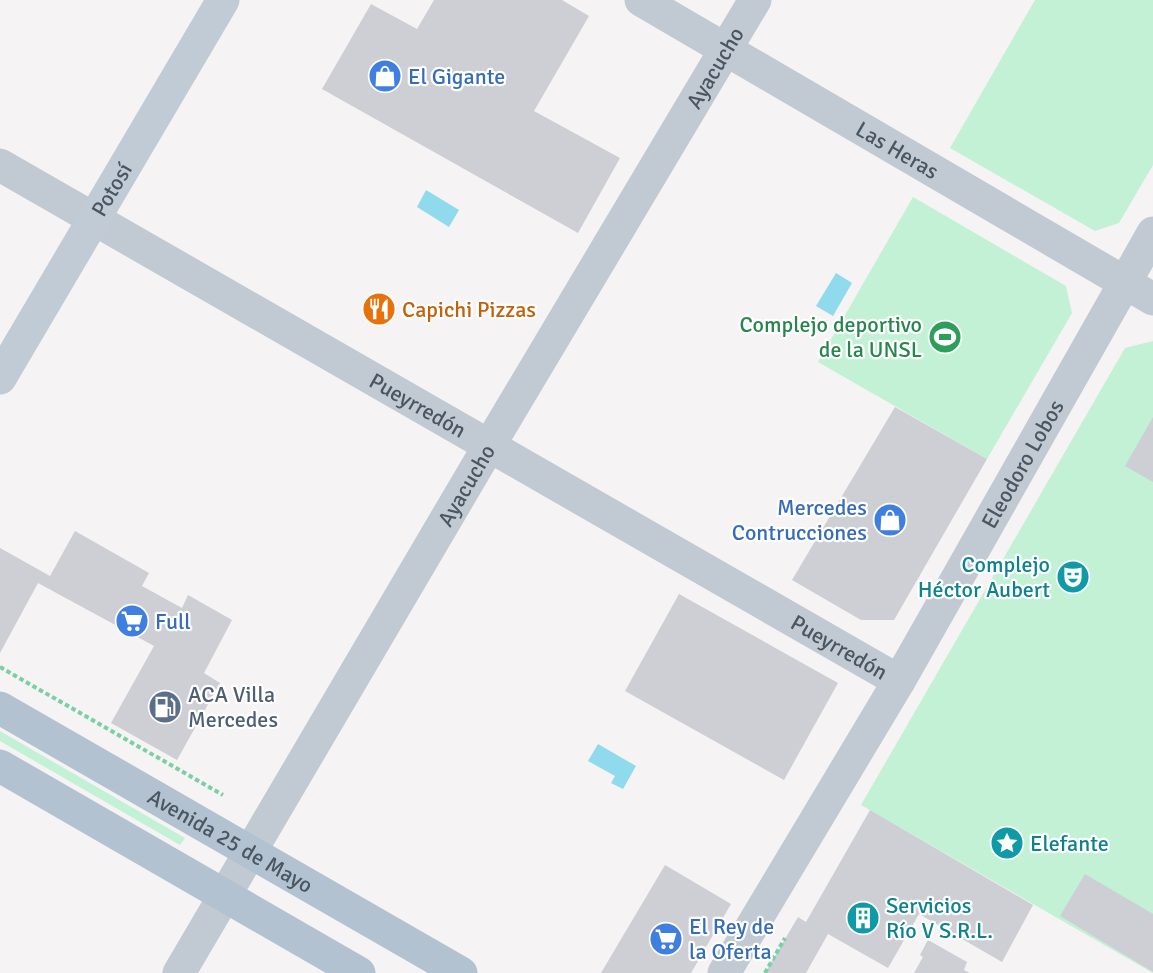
<svg xmlns="http://www.w3.org/2000/svg" width="1153" height="973" font-family="Signika,sans-serif">
<style>
.green{fill:#c3f1d5}
.water{fill:#90daee}
.building{fill:#cdcfd5}
.lines{fill:none;stroke-linecap:round;stroke-linejoin:round}
.path{stroke:#7ad0a6;stroke-width:4;stroke-dasharray:4.5 3;stroke-linecap:butt}
.street{stroke:#c1cad2;stroke-width:33}
.secondary{stroke:#c1cbd6;stroke-width:33}
.primary{stroke:#b3c2d1;stroke-width:33}
.labels{text-anchor:middle;stroke-width:4.5;stroke-linejoin:round;paint-order:stroke}
.street-label{font-size:22px;fill:#4a5661;stroke:#fff}
.shop-label{font-size:22px;fill:#366cbe;stroke:#fff;text-anchor:start}
.food-label{font-size:22px;fill:#c56008;stroke:#fff;text-anchor:start}
.leisure-label{font-size:22px;fill:#27864d;stroke:#fff;text-anchor:end}
.culture-label{font-size:22px;fill:#0d838f;stroke:#fff;text-anchor:start}
.service-label{font-size:22px;fill:#4e5e75;stroke:#fff;text-anchor:start}
</style>
<rect width="100%" height="100%" fill="#f5f3f3"/>
<g class="green">
<path d="M1035 0H1153V165L1119 223 1095 231 950 148Z"/>
<path d="M913 197 1066 286 1072 313 987 459 818 362Z"/>
<path d="M1153 341V973L861 805 1125 348Z"/>
<path d="M0 731 185 838 180 845 0 741Z"/>
</g>
<g class="water">
<path d="M426 190 459 210 449 227 417 207Z"/>
<path d="M836 273 852 283 833 316 816 306Z"/>
<path d="M598 744 636 766 623 789 611 783 615 776 588 761Z"/>
</g>
<g class="building">
<path d="M434 0H562L589 16 534 111 620 158 578 233 322 89 371 4 417 29Z"/>
<path d="M895 407 987 459 894 620H861L792 580Z"/>
<path d="M1153 417V482L1125 466Z"/>
<path d="M75 531 149 573 142 586 182 608 188 595 232 620 204 673 220 683 177 760 111 723 154 646 38 583 0 653V548L50 576Z"/>
<path d="M679 594 838 683 784 780 625 691Z"/>
<path d="M870 810 1033 905 1002 962 919 914 888 968 828 934 806 973H765L798 917 806 922Z"/>
<path d="M665 865 731 904 691 973H601Z"/>
<path d="M1085 874 1153 914V972L1060 916Z"/>
<path d="M928 940 967 962 964 970 970 973H914L923 957 920 955Z"/>
</g>
<g class="lines">
<g class="path">
<path d="M0 667 223 795"/>
<path d="M765 973 785 938"/>
</g>
<g class="street">
<path id="s1" d="M641 0 1153 299"/>
<path id="s2" d="M0 165 899 681"/>
<path id="s3" d="M179 973 489 446 755 0"/>
<path id="s4" d="M724 973 899 681 1153 233"/>
</g>
<path class="secondary" id="s5" d="M0 378 223 0"/>
<g class="primary">
<path id="s6" d="M0 708 461 973"/>
<path d="M0 766 359 973"/>
</g>
</g>
<defs>
<symbol id="shop-disc" viewBox="-11 -11 22 22"><circle r="9.5" fill="#3f7fe0" stroke="#fff"/><path d="M-5-2.5h2.3a2.7 3.5 0 0 1 5.4 0H5L5.5 6h-11ZM-1.5-2.5h3a1.5 2.3 0 0 0-3 0Z" fill="#fff"/></symbol>
<symbol id="restaurant-disc" viewBox="-11 -11 22 22"><circle r="9.5" fill="#e8710a" stroke="#fff"/><path d="M-5-6h1v4h1v-4h1v4h1v-4h1v5L-1.5 .5V6h-2V.5L-5-1ZM5-6V6H3V1.5H1.5Q1.5-4 5-6Z" fill="#fff"/></symbol>
<symbol id="stadium-disc" viewBox="-11 -11 22 22"><circle r="9.5" fill="#2e9e5b" stroke="#fff"/><path d="M0-5a6.5 5 0 1 0 0 10a6.5 5 0 1 0 0-10ZM-3.5-1.8h7v3.6h-7Z" fill="#fff"/></symbol>
<symbol id="theatre-disc" viewBox="-11 -11 22 22"><circle r="9.5" fill="#0f9aa8" stroke="#fff"/><path d="M-5-5.5Q0-4 5-5.5V0Q5 5 0 6Q-5 5-5 0ZM-3.3-2.5H-1v1.5H-3.3ZM1-2.5H3.3v1.5H1ZM-2.8 1Q0 5.5 2.8 1Z" fill="#fff"/></symbol>
<symbol id="supermarket-disc" viewBox="-11 -11 22 22"><circle r="9.5" fill="#3f7fe0" stroke="#fff"/><path d="M-6-5.5h2.5l.6 2H6L4.5 2H-2.5L-4.4-4H-6ZM-1.5 3.2a1.3 1.3 0 1 0 .1 0ZM3 3.2a1.3 1.3 0 1 0 .1 0Z" fill="#fff"/></symbol>
<symbol id="fuel-disc" viewBox="-11 -11 22 22"><circle r="9.5" fill="#5c6f8a" stroke="#fff"/><path d="M-5.5-6h7V0h2V4h1.3V-2.5L3-4.5l.8-.8L6-3V5H2.5V1h-1V6h-7ZM-4.2-4.7v3.2H.2V-4.7Z" fill="#fff"/></symbol>
<symbol id="sight-disc" viewBox="-11 -11 22 22"><circle r="9.5" fill="#0f9aa8" stroke="#fff"/><path d="M0-6L1.8-2.2L6-1.7L2.9 1.2L3.7 5.4L0 3.3L-3.7 5.4L-2.9 1.2L-6-1.7L-1.8-2.2Z" fill="#fff"/></symbol>
<symbol id="building-disc" viewBox="-11 -11 22 22"><circle r="9.5" fill="#0f9aa8" stroke="#fff"/><path d="M-4-6H4V6H1V3H-1V6H-4ZM-2.5-4.3h1.7v1.8h-1.7ZM.8-4.3h1.7v1.8H.8ZM-2.5-1h1.7V.8h-1.7ZM.8-1h1.7V.8H.8Z" fill="#fff"/></symbol>
</defs>
<g fill-rule="evenodd">
<use href="#shop-disc" x="366" y="57" width="38" height="38"/>
<use href="#restaurant-disc" x="360" y="290" width="38" height="38"/>
<use href="#stadium-disc" x="926" y="318" width="38" height="38"/>
<use href="#shop-disc" x="871" y="501" width="38" height="38"/>
<use href="#theatre-disc" x="1054" y="558" width="38" height="38"/>
<use href="#supermarket-disc" x="113" y="602" width="38" height="38"/>
<use href="#fuel-disc" x="146" y="688" width="38" height="38"/>
<use href="#sight-disc" x="988" y="824" width="38" height="38"/>
<use href="#building-disc" x="844" y="899" width="38" height="38"/>
<use href="#supermarket-disc" x="647" y="920" width="38" height="38"/>
</g>
<g class="labels">
<g class="street-label">
<text dy="8" stroke="none"><textPath href="#s3" startOffset="1052">Ayacucho</textPath></text>
<text dy="8" stroke="none"><textPath href="#s1" startOffset="297">Las Heras</textPath></text>
<text dy="8" stroke="none"><textPath href="#s5" startOffset="219">Potosí</textPath></text>
<text dy="8" stroke="none"><textPath href="#s2" startOffset="482">Pueyrredón</textPath></text>
<text dy="8" stroke="none"><textPath href="#s4" startOffset="590">Eleodoro Lobos</textPath></text>
<text dy="8" stroke="none"><textPath href="#s3" startOffset="566">Ayacucho</textPath></text>
<text dy="8" stroke="none"><textPath href="#s2" startOffset="968">Pueyrredón</textPath></text>
<text dy="8" stroke="none"><textPath href="#s6" startOffset="266">Avenida 25 de Mayo</textPath></text>
</g>
<g class="shop-label">
<text x="408" y="84">El Gigante</text>
<text x="867" y="515" text-anchor="end">Mercedes<tspan x="867" dy="25">Contrucciones</tspan></text>
<text x="155" y="629">Full</text>
<text x="689" y="934">El Rey de<tspan x="689" dy="25">la Oferta</tspan></text>
</g>
<g class="food-label">
<text x="402" y="317">Capichi Pizzas</text>
</g>
<g class="leisure-label">
<text x="922" y="332">Complejo deportivo<tspan x="922" dy="25">de la UNSL</tspan></text>
</g>
<g class="culture-label">
<text x="1050" y="572" text-anchor="end">Complejo<tspan x="1050" dy="25">Héctor Aubert</tspan></text>
<text x="1030" y="851">Elefante</text>
<text x="886" y="913">Servicios<tspan x="886" dy="25">Río V S.R.L.</tspan></text>
</g>
<g class="service-label">
<text x="188" y="702">ACA Villa<tspan x="188" dy="25">Mercedes</tspan></text>
</g>
</g>
</svg>
